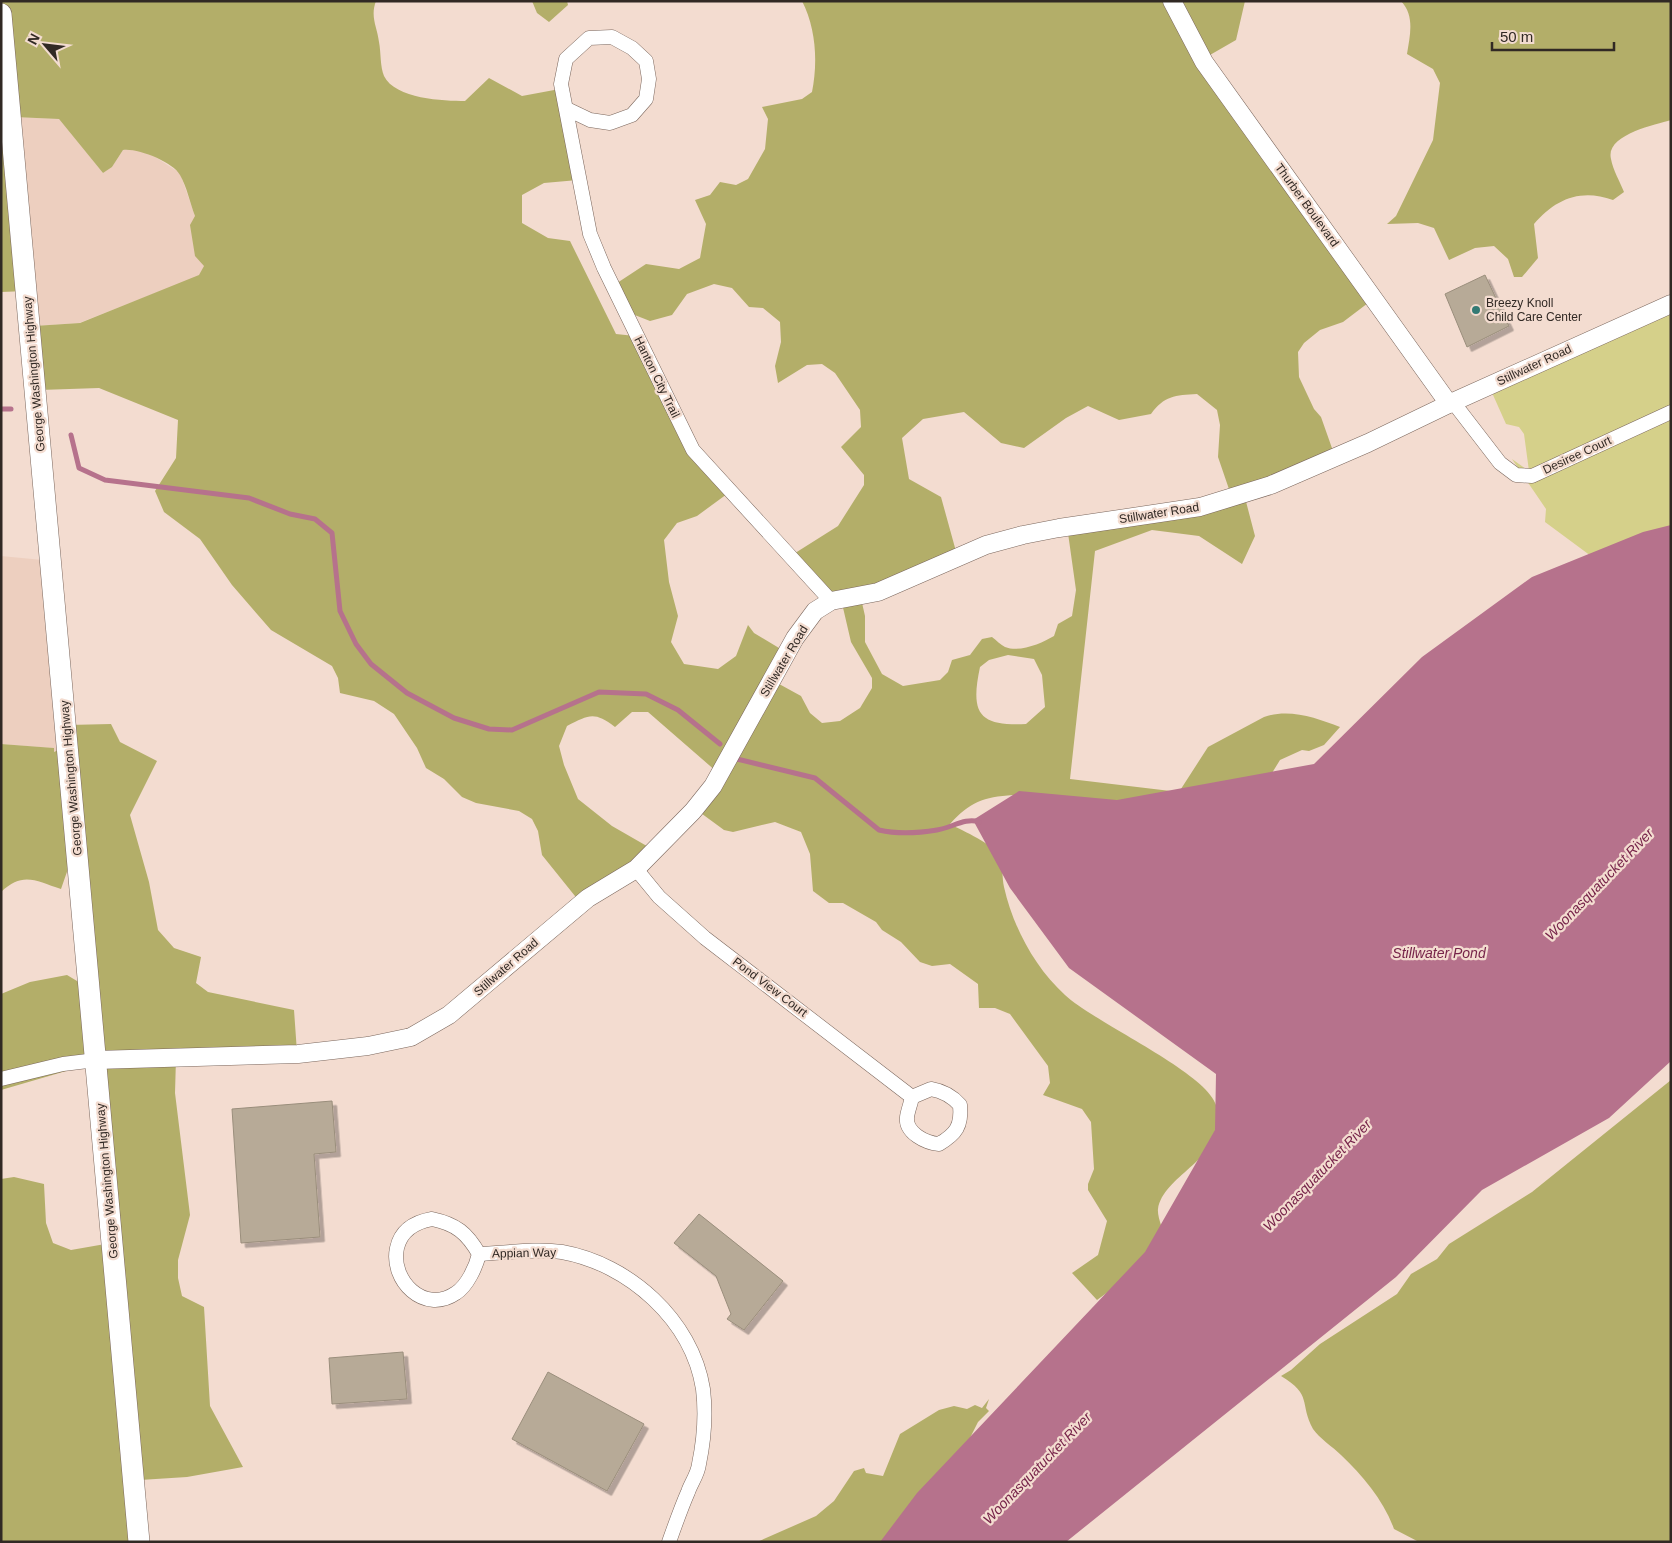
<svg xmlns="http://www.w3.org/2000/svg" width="1672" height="1543" font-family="Arial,sans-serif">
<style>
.built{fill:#edcfbf}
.green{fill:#d5d08a}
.forest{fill:#b3ae69;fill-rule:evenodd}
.water{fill:#b6728c}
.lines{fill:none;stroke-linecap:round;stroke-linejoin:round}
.stream{stroke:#b6728c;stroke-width:5}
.building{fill:#b7aa97;stroke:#9a8e7c;filter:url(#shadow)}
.minor-casing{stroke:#7b675d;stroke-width:15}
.tertiary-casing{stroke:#7b675d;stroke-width:19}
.primary-casing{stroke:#7b675d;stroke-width:22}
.minor{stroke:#fff;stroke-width:14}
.tertiary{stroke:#fff;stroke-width:18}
.primary{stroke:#fff;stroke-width:21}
.poi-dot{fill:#337a74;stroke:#f3dcd0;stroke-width:2}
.labels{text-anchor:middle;stroke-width:4.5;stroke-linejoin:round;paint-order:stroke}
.street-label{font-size:12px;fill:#312924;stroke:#f3dcd0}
.poi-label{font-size:12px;fill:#312924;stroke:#f3dcd0;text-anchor:start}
.water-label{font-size:14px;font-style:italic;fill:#762349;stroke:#f3dcd0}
</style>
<defs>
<filter id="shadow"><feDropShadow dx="4.5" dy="4.5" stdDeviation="0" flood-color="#0004"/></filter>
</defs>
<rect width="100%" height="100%" fill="#f3dcd0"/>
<g class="built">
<path d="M14 117 59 119 103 173 112 167 123 150 134 149 152 155 180 173 195 216 204 266 199 276 79 323 34 326Z"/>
<path d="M1 556 53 561 65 747 54 752 53 748 1 744Z"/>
</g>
<path class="green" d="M1671 302V540L1595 559 1545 522 1546 509 1512 459 1529 471 1524 434 1519 427 1506 424 1489 386Z"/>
<g class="forest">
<path d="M1 1H376C370 17 377 26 379 42 381 52 380 67 384 76 395 99 444 101 465 101L489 78 522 96 565 88 578 180 544 183 522 195V223L548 238 570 241 616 334 635 336 690 448 727 494 697 516 677 523 664 540 669 582 678 616 671 642 684 664 718 669 736 656 748 625 754 633 784 651 770 679 801 696 810 713 822 723 840 721 860 708 872 688V678L851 642 841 599H828L792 555 838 526 864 485V475L841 447 861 427 860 410 835 373 822 364 807 365 778 383 775 366 781 342 780 322 763 308 749 307 732 288 714 284 687 294 672 315 650 321 622 310 611 287 646 264 679 269 700 258 706 224 695 200 710 195 720 182 736 185 748 179 765 149 768 119 762 107 802 99 812 92C818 62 816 28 802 1H1245L1236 40 1203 59 1372 300 1343 322 1320 330 1304 343 1298 352 1299 377 1314 409 1321 417 1333 451 1244 494 1255 536 1242 564 1199 536 1152 530 1095 551 1070 779 1179 792 1208 747 1264 717C1289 708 1317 718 1340 727L1324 745 1309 751 1302 750 1280 760 1261 791 1166 819 1013 795C983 797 970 802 950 824 963 831 994 844 1000 857 1003 866 1002 878 1004 887 1013 927 1035 968 1065 995 1095 1023 1206 1072 1216 1105 1230 1159 1164 1172 1158 1209 1157 1217 1164 1232 1166 1241L1156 1257 1097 1300 1072 1273 1098 1255 1107 1221 1088 1190V1184L1094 1169 1091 1122 1082 1109 1043 1095 1050 1083 1048 1066 1010 1014 995 1008H979L978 984 950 964 932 966 920 962 901 942 882 930 876 922 843 903H829L813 891 810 854 801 832 775 822 733 832 724 830 694 808 717 772 648 712H632L615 727C594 711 589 715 567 726L559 746 564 765 578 799 612 826 652 849 579 901 542 855 538 831 532 819 519 811 476 803 462 797 444 779 426 768 417 748 394 714 374 701 340 693 338 678 332 666 271 630 232 585 200 539 164 512 155 491 176 458 178 420 99 388 40 390 34 326 80 323 199 275 204 266 195 256 190 225 195 216C190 203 187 187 180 175 173 162 138 148 123 150L112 167 103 173 59 119 14 117 27 291 1 292ZM1197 394 1217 410 1220 425 1218 457 1231 495 1067 526 1076 590 1072 616 1058 624 1054 636C1042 643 1020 653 1005 647 1001 645 996 640 992 637L982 639 970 655 952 660 948 672 940 680 903 686 882 674 865 642V616L860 594 957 555 941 497 909 479 902 438 923 419 964 412 1001 443 1024 448 1066 418 1088 406 1119 420 1151 414C1164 396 1175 395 1197 394ZM1008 655 1034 659 1042 675 1045 707 1026 724C979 726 970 714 980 667L989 660Z"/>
<path d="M532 1H567L568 5 549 22 537 13Z"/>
<path d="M1401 1H1671V120C1654 125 1605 135 1611 159 1613 170 1620 182 1624 192L1613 200C1581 188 1555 199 1534 224L1538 258 1522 277H1514L1508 259 1494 246 1475 248 1449 260 1434 228 1418 223 1387 224 1396 216 1433 140 1440 83 1433 69 1407 54C1410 35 1415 16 1401 1Z"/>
<path d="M111 724 120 742 157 761 130 815 149 882 158 930 174 948 201 957 196 983 208 992 294 1010 297 1052 176 1058 175 1093 190 1215 178 1260V1278L182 1296 204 1307 210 1406 243 1467 187 1477 140 1480V1542H1V1179L14 1177 44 1184 46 1223 53 1243 71 1250 111 1243 97 1062 1 1090V994L30 982 67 975 92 990 77 843 61 889C36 881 23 871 1 892V744L54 748V752L65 747 68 725Z"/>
<path d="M1671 1080V1542H1419L1394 1529C1384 1501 1363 1476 1341 1455 1333 1447 1319 1438 1313 1429 1299 1403 1313 1395 1281 1376L1291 1370 1320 1344 1397 1294 1411 1274 1437 1259 1449 1244 1532 1192Z"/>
<path d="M989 1399 986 1408 989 1411 978 1422 968 1442 902 1542H757L816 1516 834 1501 854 1471 864 1468 866 1473 883 1476 900 1434 939 1410 954 1406 967 1409 975 1405 982 1408Z"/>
</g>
<path class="water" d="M1671 525V1061L1609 1118 1482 1190 1396 1277 1066 1542H880L917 1493 1145 1252 1215 1130 1216 1074 1069 968 1010 888 973 820 1019 791 1117 800 1314 764 1422 657 1532 577 1643 532Z"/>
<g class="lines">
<g class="stream">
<path d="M1 409H11"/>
<path d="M71 435 79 468 105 480 249 498 290 514 315 519 332 533 340 611 356 644 371 664 407 693 454 718 489 729 512 730 599 692 646 694 678 710 720 744"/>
<path d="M737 759 815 778 879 830C896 834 919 833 937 830 951 828 966 817 979 822"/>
</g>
</g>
<g class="building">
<path d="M1485 275 1509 326 1467 347 1445 294Z"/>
<path d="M332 1101 336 1152 314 1154 320 1237 241 1243 232 1109Z"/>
<path d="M699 1214 783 1281 744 1330 727 1319 731 1314 716 1276 674 1243Z"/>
<path d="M403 1352 407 1399 332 1404 329 1358Z"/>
<path d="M548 1372 644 1424 607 1491 512 1439Z"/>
</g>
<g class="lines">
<defs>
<g id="minor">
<path d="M567 109 590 120 610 123 632 115 646 99 649 79 646 61 632 48 612 37 589 38 566 59 561 84 590 234 604 268 693 450 831 601"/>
<path d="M1453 402 1500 463 1516 475 1532 476 1671 412"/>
<path d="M636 869 659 897 705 938 912 1097"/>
<path d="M1 1079 63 1064 96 1060"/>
<path d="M931 1089C943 1091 952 1096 960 1105 962 1126 956 1134 939 1144 926 1143 905 1133 907 1117 908 1110 911 1103 912 1097Z"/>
<path d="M432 1219C456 1224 467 1233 479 1254 476 1267 467 1286 456 1293 424 1315 390 1280 397 1248 401 1230 415 1222 432 1219Z"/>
<path d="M479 1254C506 1253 536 1248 562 1252 629 1264 692 1320 703 1389 706 1414 704 1440 699 1464 698 1474 691 1483 688 1492 681 1508 675 1525 669 1542"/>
</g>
<g id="tertiary">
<path d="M1172 1 1204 62 1449 404"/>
<path d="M96 1060 298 1054 368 1046 411 1037 449 1015 588 898 636 869 693 811 713 786 795 638 815 611 831 601 878 592 986 545 1023 535 1059 528 1200 507 1271 485 1368 443 1453 402 1671 304"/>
</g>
<path id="primary" d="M1 14 139 1542"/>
</defs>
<use href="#minor" class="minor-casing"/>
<use href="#tertiary" class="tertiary-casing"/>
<use href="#primary" class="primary-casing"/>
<use href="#minor" class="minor"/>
<use href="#tertiary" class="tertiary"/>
<use href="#primary" class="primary"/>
</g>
<circle class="poi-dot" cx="1476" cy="310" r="5"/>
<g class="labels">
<g class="street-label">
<text transform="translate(1307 205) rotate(54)" y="4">Thurber Boulevard</text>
<text transform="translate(1534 365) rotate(-25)" y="4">Stillwater Road</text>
<text transform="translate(34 374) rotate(-95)" y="4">George Washington Highway</text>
<text transform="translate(657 377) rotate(64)" y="4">Hanton City Trail</text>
<text transform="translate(1577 455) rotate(-25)" y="4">Desiree Court</text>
<text transform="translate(1159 513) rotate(-9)" y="4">Stillwater Road</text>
<text transform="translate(784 661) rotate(-59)" y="4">Stillwater Road</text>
<text transform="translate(71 778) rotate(-95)" y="4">George Washington Highway</text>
<text transform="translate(506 967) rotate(-41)" y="4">Stillwater Road</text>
<text transform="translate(770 987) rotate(37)" y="4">Pond View Court</text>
<text transform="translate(107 1181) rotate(-95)" y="4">George Washington Highway</text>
<text transform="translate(524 1253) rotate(-1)" y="4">Appian Way</text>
</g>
<g class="poi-label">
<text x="1486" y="307">Breezy Knoll<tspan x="1486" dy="14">Child Care Center</tspan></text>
</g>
<g class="water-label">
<text transform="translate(1599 884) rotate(-46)" y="5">Woonasquatucket River</text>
<text x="1439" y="958">Stillwater Pond</text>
<text transform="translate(1317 1175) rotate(-46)" y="5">Woonasquatucket River</text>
<text transform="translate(1037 1468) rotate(-46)" y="5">Woonasquatucket River</text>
</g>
</g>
<rect width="1672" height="1543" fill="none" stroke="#312924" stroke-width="5"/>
<g transform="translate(45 45) rotate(298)" stroke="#f3dcd0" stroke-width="4" paint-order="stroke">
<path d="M0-4L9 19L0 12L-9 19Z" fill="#312924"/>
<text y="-8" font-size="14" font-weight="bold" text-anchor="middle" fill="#312924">N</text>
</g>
<path d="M1492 42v8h122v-8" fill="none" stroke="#312924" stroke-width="2.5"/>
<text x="1500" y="42" font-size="15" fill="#312924" stroke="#f3dcd0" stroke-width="4" paint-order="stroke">50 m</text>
</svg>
